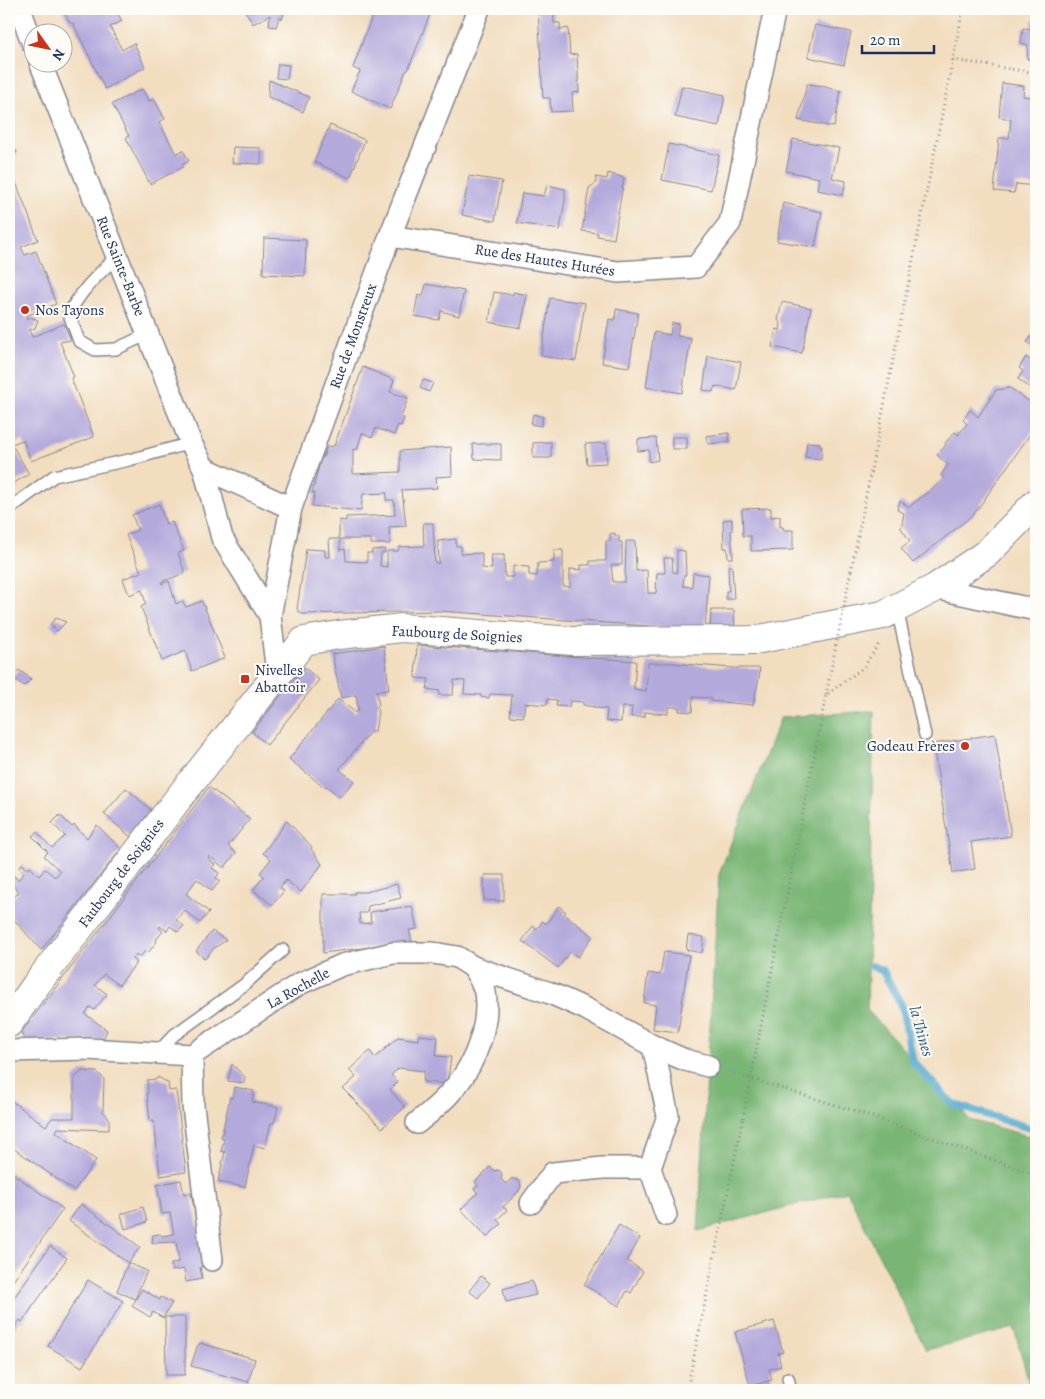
<svg xmlns="http://www.w3.org/2000/svg" width="1045" height="1399" font-family="Alegreya,serif">
<style>
.forest{fill:#79b675;stroke:#4a726a}
.lines{fill:none;stroke-linecap:round;stroke-linejoin:round}
.stream{stroke:#54aad0;stroke-width:8}
.building{fill:#b3a9db}
.service-casing{stroke:#86868e;stroke-width:14}
.minor-casing{stroke:#86868e;stroke-width:24}
.tertiary-casing{stroke:#86868e;stroke-width:30}
.path{stroke:#86868e;stroke-width:3;stroke-dasharray:1 4;stroke-linecap:butt}
.service{stroke:#fff;stroke-width:11}
.minor{stroke:#fff;stroke-width:21}
.tertiary{stroke:#fff;stroke-width:28}
.path-bridge{stroke:#86868e;stroke-width:3;stroke-dasharray:1 4;stroke-linecap:butt}
.poi-dot{fill:#c8321e;stroke:#fdfcf7;stroke-width:2}
.labels{text-anchor:middle;stroke-width:4;stroke-linejoin:round;paint-order:stroke}
.street-label{font-size:15px;fill:#1b2f5e;stroke:#fdfcf7}
.poi-label{font-size:15px;fill:#1b2f5e;stroke:#fdfcf7;text-anchor:start}
.water-label{font-size:16px;font-style:italic;fill:#2f5a86;stroke:#fdfcf7}
</style>
<rect width="100%" height="100%" fill="#fdfcf7"/>
<filter id="ink" filterUnits="userSpaceOnUse"><feTurbulence type="fractalNoise" baseFrequency=".02" numOctaves="2"/><feDisplacementMap in="SourceGraphic" scale="10" xChannelSelector="R" yChannelSelector="G"/><feConvolveMatrix kernelMatrix="1 2 1 2 8 2 1 2 1" color-interpolation-filters="sRGB"/></filter>
<filter id="wash" filterUnits="userSpaceOnUse"><feTurbulence type="fractalNoise" baseFrequency=".0096" numOctaves="4" result="noise"/><feDisplacementMap in="SourceGraphic" scale="20" xChannelSelector="R" yChannelSelector="G"/><feGaussianBlur stdDeviation="1.12" result="paint"/><feColorMatrix in="noise" values="0 0 0 0 0 0 0 0 0 0 0 0 0 0 0 0 0 1.4 0 .05"/><feComposite in="paint" operator="in"/></filter>
<g filter="url(#wash)">
<rect width="100%" height="100%" fill="#f2ddbf"/>
<path class="forest" d="M874 711 867 1010 970 1120 1036 1138V1390H1031L1014 1328 926 1350 847 1191 698 1231 719 874 781 717Z"/>
<g class="lines">
<path class="stream" d="M872 966 883 971 902 1007 913 1062 952 1104 1036 1130"/>
</g>
<g id="blocks">
<g class="building">
<path d="M62 9H115L122 21 110 27 122 50 134 43 145 67 105 89 73 23H70Z"/>
<path d="M244 9H285L282 19 279 17 276 27 269 26 270 15 253 24Z"/>
<path d="M383 9H432L408 70 406 71 390 109 351 91 360 71 353 68 366 32 375 10 382 13Z"/>
<path d="M538 9H553L554 23H560V30L568 28 570 55 577 54 579 92 572 93 573 111 551 112 550 98H543Z"/>
<path d="M1033 19H1036V60L1027 59 1028 45 1021 43 1023 28 1031 29Z"/>
<path d="M815 25 851 32 844 65 808 57Z"/>
<path d="M278 64 289 65 287 79 276 78Z"/>
<path d="M269 80 309 97 303 112 268 97Z"/>
<path d="M1002 83 1024 86 1023 96 1036 98V186L1016 184 1014 193 994 191 999 138H1009L1011 119 999 117Z"/>
<path d="M807 84 826 86 825 87 841 91 834 127 798 120Z"/>
<path d="M682 86 725 95 719 126 675 117Z"/>
<path d="M142 89 149 101 154 99 165 119 159 122 176 154 183 150 189 161 182 165 183 167 150 184 126 138 129 136 112 104Z"/>
<path d="M330 125 365 140 350 178 314 162Z"/>
<path d="M793 139 839 148 832 178 846 181 843 195 817 190 819 178 786 171Z"/>
<path d="M669 144 719 155 711 190 662 180Z"/>
<path d="M233 147 261 148V164L232 163Z"/>
<path d="M9 148 17 151 13 159 9 161Z"/>
<path d="M9 164 38 240 21 247 25 255 36 251 56 304 26 316 27 319 31 317 38 320 35 328 29 330 32 337 64 324 71 340 60 342 74 377 71 378 94 437 31 461 23 440 9 445Z"/>
<path d="M608 173 624 178 614 239 597 236 598 233 582 231 589 188 596 183V177L607 179Z"/>
<path d="M469 176 502 181 495 221 462 215Z"/>
<path d="M547 185 565 189V200L560 230 517 223 522 193 544 196Z"/>
<path d="M783 203 822 212 815 247 777 241Z"/>
<path d="M264 238 306 240 305 276 263 274Z"/>
<path d="M426 284 464 291 459 316 441 311 439 320 414 316 418 295 423 296Z"/>
<path d="M494 292 513 295V292L527 295 521 328 489 322Z"/>
<path d="M550 298 585 303 576 361 541 356Z"/>
<path d="M782 302 811 308 802 353 772 347 776 329 780 330 781 324 778 320Z"/>
<path d="M616 309 638 313 629 367 602 363 609 319 615 320Z"/>
<path d="M672 323 679 324 677 336 691 338 682 393 646 387 654 332 670 335Z"/>
<path d="M1036 330V349L1027 342Z"/>
<path d="M708 356 741 362 736 390 715 386 713 392 703 390Z"/>
<path d="M1026 357 1036 364V392L1018 379 1023 371 1019 368Z"/>
<path d="M363 367 394 380 390 392 408 398 401 417 404 418 401 426 398 425 394 435 376 428 372 437 362 433 357 450 353 449V474L400 472V451L451 447 452 476 436 477 437 488 402 490 406 526 389 527 390 544H371V539H340V550L345 549 346 561 367 562V553H372V550L384 549 385 553H381L380 566 387 567V551H398L399 547 424 546 423 523H433L435 563H439L438 541 456 539V546H461V554L482 553V568L492 569 491 555H504L505 577H513V566L529 567V575L537 576 538 563 554 562V550H563V586L570 587V569L581 570V565H590V561H606V541H610V534L615 533V536H619V542H622V565H611L613 582H625L626 541H635L636 571 647 570 648 593H656L657 573H665L664 558H672L673 572 677 573V550L685 551 686 575H684L683 586 692 587 693 573 709 575 705 630 440 611 301 614 297 609 306 549 325 550V557H330L329 539H339V520L346 521V517L395 515 394 500H386L387 493 363 494 361 511 312 506 315 493H312L321 458H323L327 447 334 446Z"/>
<path d="M423 380 433 383 429 392 420 388Z"/>
<path d="M1010 388 1036 406V426L974 514 913 563 901 548 910 541 901 528 904 513 897 510 900 501 909 507 944 479 941 475 948 465 937 455 946 445 945 443 955 432 958 435 967 424 963 420 970 410 978 417 996 390Z"/>
<path d="M533 414 543 417 541 426 531 424Z"/>
<path d="M729 433V442L708 444 706 436Z"/>
<rect x="672" y="437" width="15" height="12"/>
<path d="M656 438 658 460 649 462V450L638 451V439Z"/>
<path d="M551 442V458H533V443Z"/>
<path d="M807 442 820 443V446H822L821 459 805 457Z"/>
<path d="M606 443 607 463 587 464 585 444Z"/>
<path d="M473 444H501V460L474 459Z"/>
<path d="M14 448 29 474 9 486V450Z"/>
<path d="M159 504 166 524 172 522 184 551 178 553 185 573 161 582 162 584 169 581 176 604 182 601 186 607 202 601 225 658 192 671 185 651 162 661 141 607 146 604 142 590 129 595 123 579 141 572 126 535 138 530 132 515Z"/>
<path d="M771 508V517L780 516V527H783L784 530H793V550L751 551V536H743L742 509Z"/>
<path d="M732 519V531H731L733 558H728L727 548H724L723 520Z"/>
<path d="M728 566H732L734 599H726V591H729Z"/>
<path d="M711 610H734L735 631 710 630Z"/>
<path d="M56 618 66 622 57 631 50 624Z"/>
<path d="M417 645 636 661 634 689 646 691 648 663H671L732 668H760L759 678 753 705 711 701V698L693 697 692 712 679 711V707H668V714L645 712V717H631L632 707H622L621 722 606 721 607 709 594 708 595 707 583 705V702L570 701 569 707 556 706 557 700 547 699V705L525 703 523 717 510 716 512 695 490 694 489 698 481 697V695L464 694 465 681 454 680 453 695H439L440 691 427 689 429 679 415 678Z"/>
<path d="M384 646 389 690 376 691 379 705 377 706 378 712 375 733 372 730 339 769 354 781 340 797 326 786 324 787 289 759 338 699 356 713 358 710 356 695 341 698 332 654Z"/>
<path d="M304 667 319 680 267 745 252 732Z"/>
<path d="M19 670 31 679 24 686 12 677Z"/>
<path d="M995 734 1011 836 971 842 975 869 953 873 933 744Z"/>
<path d="M209 787 250 819 228 846 236 853 224 868 209 856 208 858 215 864 212 868 219 873 216 878 220 881 212 891 197 879 186 894 209 912 200 923 184 910 176 920 184 926 178 932 170 926 167 931 160 926 159 928 163 931 156 940 157 941 148 953 145 951 140 957 136 954 133 959 137 962 119 985 104 974 95 985 107 994 94 1010 90 1007 85 1014 107 1030 103 1040H25L21 1033Z"/>
<path d="M126 788 151 810 131 837 104 814Z"/>
<path d="M60 815 72 827 74 825 87 838 97 825 121 849 41 950 9 914V902L19 892 9 881V871L18 880 24 873 19 867 22 864 27 869 30 867 39 876 45 869 55 877 60 871 44 856 48 852 32 836 37 832 52 848 65 836 52 823Z"/>
<path d="M287 821 312 847 311 849 322 864 301 892 286 880 280 888 284 891 272 905 253 890 264 876 260 873 271 859 263 853Z"/>
<path d="M484 875H504V901L484 900Z"/>
<path d="M397 884 401 898 368 906 367 913H359L360 924 371 923 370 912 412 906 417 929 409 930 412 942 323 953V894H355L354 892H366Z"/>
<path d="M559 906 566 912 564 914 593 936 578 957 570 952 558 968 522 941 533 926 537 929 543 921 546 924Z"/>
<path d="M212 931 226 940 213 949 205 959 196 951Z"/>
<path d="M688 935 704 937 702 953 686 950Z"/>
<path d="M664 952 689 955 678 1032 653 1029 656 1005 644 1003 648 973 660 975Z"/>
<path d="M418 1035 438 1037 436 1056 451 1057 447 1084 423 1082 424 1071 399 1068 391 1075 398 1082 390 1090 405 1107 382 1128 343 1089 356 1077 349 1070 370 1051 375 1058 398 1037 418 1040Z"/>
<path d="M232 1064 245 1077 244 1083 228 1081Z"/>
<path d="M82 1071 97 1072 104 1079 103 1111 109 1118V1130L58 1128 56 1132 96 1160 74 1191 9 1145V1099L46 1126 52 1118H74V1079Z"/>
<path d="M158 1077 168 1083 169 1091 176 1090 186 1172 160 1176 154 1121H150L147 1093H148L147 1080 157 1079Z"/>
<path d="M235 1087 254 1091 252 1102 278 1107 274 1123H271L265 1148 254 1145 245 1187 218 1182 225 1152 221 1151 224 1139 221 1138 230 1097 233 1098Z"/>
<path d="M490 1167 495 1171 498 1170 501 1172 502 1175 501 1179 506 1184 511 1179H515L520 1182 521 1186 519 1191 503 1207 507 1210 497 1220 501 1224 487 1237 461 1209 478 1193 474 1189 478 1186 475 1182Z"/>
<path d="M9 1171 63 1209 9 1287Z"/>
<path d="M181 1180 184 1194 191 1193 206 1266 200 1267 202 1279 186 1282 184 1269 172 1271 171 1264 177 1263V1261H179L176 1242 152 1243 153 1235 160 1234 162 1236 174 1234 170 1213 162 1214 157 1185Z"/>
<path d="M81 1204 140 1247 128 1263 69 1221Z"/>
<path d="M143 1207 147 1222 125 1229 121 1214Z"/>
<path d="M619 1225 640 1238 627 1261 643 1271 631 1293 627 1291 619 1306 584 1285Z"/>
<path d="M50 1246 67 1258 22 1322 20 1320 9 1335V1305Z"/>
<path d="M128 1263 147 1271 135 1299 117 1291Z"/>
<path d="M481 1276 490 1283 478 1298 469 1291Z"/>
<path d="M88 1280 123 1301 82 1367 48 1346Z"/>
<path d="M532 1281 536 1295 506 1302 503 1289Z"/>
<path d="M142 1289 160 1300 161 1297 172 1303 163 1318 153 1312 150 1317 132 1306Z"/>
<path d="M165 1317H185V1375H166Z"/>
<path d="M774 1321 783 1352 778 1353 781 1366 769 1369 772 1380 750 1386 735 1332Z"/>
<path d="M200 1343 255 1359 248 1382 191 1366 197 1347Z"/>
<path d="M249 1384 268 1386 267 1390H248Z"/>
</g>
</g>
</g>
<g filter="url(#ink)">
<use href="#blocks" fill-opacity="0" stroke="#86868e" stroke-width="1"/>
<g class="lines">
<defs>
<g id="service">
<path d="M116 257C98 275 80 291 69 314L79 341 95 350 116 349 148 334"/>
<path d="M9 509 54 476 129 460 191 443"/>
<path d="M897 609 925 735"/>
<path d="M157 1053 174 1035 245 984 283 950"/>
<path d="M788 1378 791 1390"/>
</g>
<g id="minor">
<path d="M20 9 32 42"/>
<path d="M40 62 191 443 204 468 222 538 270 616"/>
<path d="M390 236 618 272 696 267 730 223 775 9"/>
<path d="M204 468 291 508"/>
<path d="M935 588 1036 610"/>
<path d="M277 673 270 616 291 508 390 236 479 9"/>
<path d="M9 1051 87 1049 192 1055 299 984 342 965 393 953H433L457 957 473 967 550 993 586 1009 653 1046 685 1060 708 1066"/>
<path d="M192 1055 193 1106 212 1260"/>
<path d="M417 1123C431 1112 445 1100 456 1086 476 1062 490 1023 485 992 483 983 477 975 473 967"/>
<path d="M650 1168 666 1215"/>
<path d="M531 1203 553 1173 603 1168H650L668 1116 653 1046"/>
</g>
<path id="tertiary" d="M9 1023 36 985 181 795 304 641 339 635 402 628 572 641 755 640 883 615 935 588 987 553 1036 503"/>
</defs>
<use href="#service" class="service-casing"/>
<use href="#minor" class="minor-casing"/>
<use href="#tertiary" class="tertiary-casing"/>
<g class="path">
<path d="M953 60 1036 73"/>
<path d="M851 571 963 9"/>
<path d="M760 1031 826 695 864 667 880 642"/>
<path d="M729 1072 855 1111 1036 1175"/>
<path d="M687 1390 743 1118"/>
</g>
<use href="#service" class="service"/>
<use href="#minor" class="minor"/>
<use href="#tertiary" class="tertiary"/>
<g class="path-bridge">
<path d="M826 695 851 571"/>
<path d="M743 1118 760 1031"/>
</g>
</g>
</g>
<g class="poi-dot">
<circle cx="25" cy="310" r="5"/>
<rect x="240" y="674" width="10" height="10" rx="2.5"/>
<circle cx="965" cy="746" r="5"/>
</g>
<g class="labels">
<g class="street-label">
<text transform="translate(545 260) rotate(9)" y="5">Rue des Hautes Hurées</text>
<text transform="translate(121 266) rotate(68)" y="5">Rue Sainte-Barbe</text>
<text transform="translate(353 336) rotate(-70)" y="5">Rue de Monstreux</text>
<text transform="translate(457 634) rotate(3)" y="5">Faubourg de Soignies</text>
<text transform="translate(121 873) rotate(-53)" y="5">Faubourg de Soignies</text>
<text transform="translate(298 988) rotate(-29)" y="5">La Rochelle</text>
</g>
<g class="poi-label">
<text x="35" y="315">Nos Tayons</text>
<text x="255" y="675">Nivelles<tspan x="255" dy="17">Abattoir</tspan></text>
<text x="955" y="751" text-anchor="end">Godeau Frères</text>
</g>
<g class="water-label">
<text transform="translate(922 1031) rotate(74)" y="6">la Thines</text>
</g>
</g>
<rect width="1045" height="1399" fill="none" stroke="#fdfcf7" stroke-width="30"/>
<g transform="translate(48 48) rotate(123)"><circle r="24" fill="#fdfcf7" stroke="#a3aaba"/>
<path d="M0-4L9 19L0 12L-9 19Z" fill="#c8321e"/>
<text y="-8" font-size="14" font-weight="bold" text-anchor="middle" fill="#1b2f5e">N</text>
</g>
<path d="M862 45v8h72v-8" fill="none" stroke="#1b2f5e" stroke-width="2.5"/>
<text x="870" y="45" font-size="15" fill="#1b2f5e" stroke="#fdfcf7" stroke-width="4" paint-order="stroke">20 m</text>
</svg>
